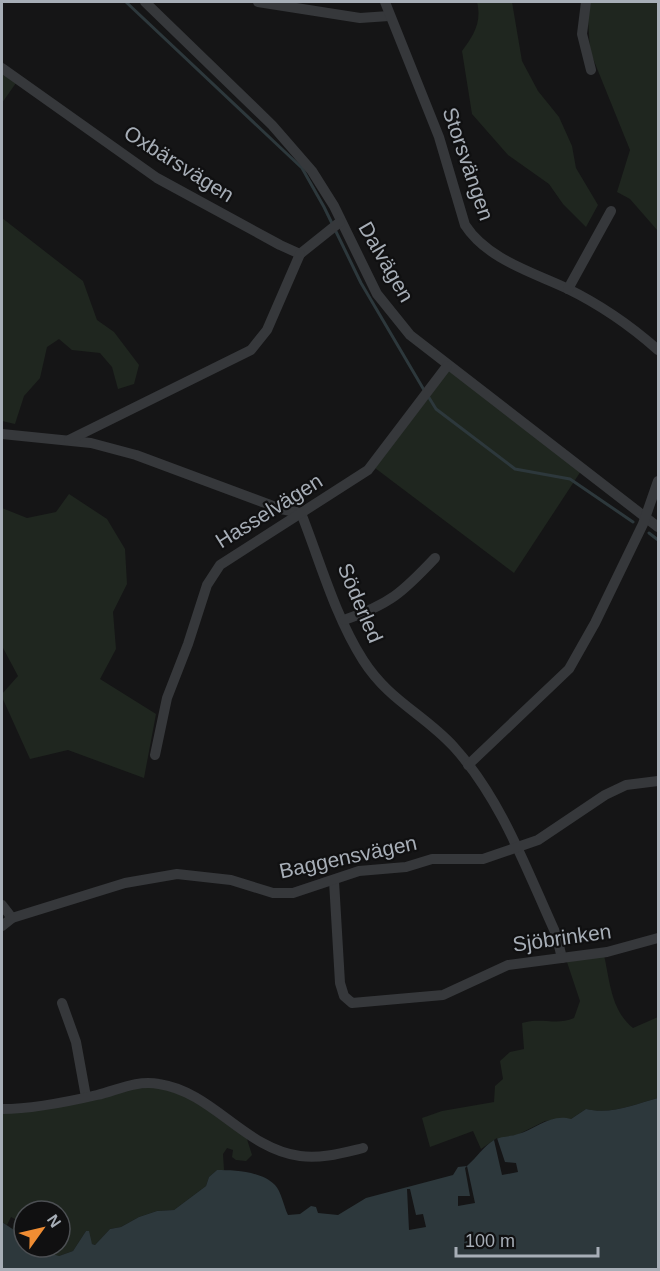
<svg xmlns="http://www.w3.org/2000/svg" width="660" height="1271" font-family="Helvetica,sans-serif">
<style>
.green{fill:#1f261f}
.water{fill:#2d383c}
.pier{fill:#151516}
.lines{fill:none;stroke-linecap:round;stroke-linejoin:round}
.stream{stroke:#2d383c;stroke-width:3}
.minor{stroke:#36383b;stroke-width:10}
.labels{text-anchor:middle;stroke-width:4.5;stroke-linejoin:round;paint-order:stroke}
.street-label{font-size:21px;fill:#a7aeb7;stroke:#101011}
</style>
<rect width="100%" height="100%" fill="#151516"/>
<g class="green">
<path d="M477 2H512L522 61 538 91 559 117 572 146 576 168 598 205 586 227 563 204 549 184 508 155 472 114 462 51C474 35 482 22 477 2Z"/>
<path d="M591 2H658V231L630 199 617 192 630 150 590 51 588 19Z"/>
<path d="M2 73 16 83 2 103Z"/>
<path d="M2 218 83 281 97 320 114 332 139 365 134 384 118 389 112 367 100 353 72 350 59 339 47 347 40 378 24 396 15 424 2 421Z"/>
<path d="M449 370 581 471 514 573 375 468Z"/>
<path d="M69 494 107 519 125 549 127 584 113 612 116 649 100 679 156 714 144 778 68 750 30 759 2 697V694L18 676 2 646V508L27 518 56 512Z"/>
<path d="M604 955C610 982 611 1010 633 1028L658 1017V1098C635 1104 611 1115 586 1109L571 1119 545 1121 517 1135 494 1140 481 1149 473 1131 430 1147 422 1118 442 1111 494 1102 495 1086 503 1079 500 1061 510 1052 524 1049 522 1023C542 1017 556 1026 574 1018L580 1001 567 962Z"/>
<path d="M163 1087 195 1098 246 1136 252 1155 246 1161 236 1160 232 1157 233 1150 227 1148 223 1154 224 1170H217L209 1177 206 1186 174 1210 157 1211 139 1217 121 1227 110 1229 95 1245 92 1244 86 1231 73 1251 59 1256 39 1255 42 1247H60V1211H24V1243L12 1230 15 1219 11 1217 7 1225 2 1222V1112L126 1089Z"/>
</g>
<path class="water" d="M658 1098V1269L2 1270V1222L20 1234 24 1247H29L42 1256 52 1254 59 1256 73 1251 86 1231H89L92 1244 95 1245 110 1229 121 1227 139 1217 157 1211 174 1210 206 1186 209 1177 217 1170C234 1170 261 1171 275 1185 281 1191 284 1207 288 1215L300 1214 311 1206 316 1207 318 1213 338 1215 366 1198 453 1175 458 1167 467 1166C477 1157 483 1147 494 1140 501 1136 510 1137 518 1134 536 1129 551 1113 571 1119L586 1109C611 1115 635 1104 658 1098Z"/>
<g class="pier">
<path d="M497 1138 505 1162 516 1163 518 1172 502 1175 494 1140Z"/>
<path d="M467 1166 475 1203 458 1206V1196H470L465 1168Z"/>
<path d="M407 1189H410L416 1215 423 1214 426 1227 409 1230Z"/>
</g>
<g class="lines">
<g class="stream">
<path d="M126 2 302 168 324 207 361 283 424 390"/>
<path d="M428 396 436 409 515 469 570 479 633 522"/>
<path d="M649 533 658 540"/>
</g>
<g class="minor">
<path d="M145 2 272 125 312 171 334 206 377 294 410 335 658 527"/>
<path d="M258 2 360 18 389 16"/>
<path d="M385 2 439 137 465 225C487 259 532 272 566 288 599 304 631 326 658 350"/>
<path d="M586 2 582 34 591 70"/>
<path d="M2 68 157 178 280 245 300 254 340 222"/>
<path d="M568 289 611 211"/>
<path d="M2 434 91 443 136 455 281 509 301 513C320 561 335 616 363 660 389 701 424 714 454 747 502 800 527 871 556 934L562 958"/>
<path d="M69 440 251 350 267 330 300 254"/>
<path d="M344 620C390 604 402 593 435 558"/>
<path d="M155 755 167 698 188 644 207 585 220 565 368 470 447 366"/>
<path d="M468 765 569 669 595 623 643 524 658 481"/>
<path d="M334 881 340 983 344 996 352 1003 443 995 508 965 607 952 658 938"/>
<path d="M2 905 12 918"/>
<path d="M2 926 12 918 125 883 177 874 231 880 273 893H293L359 871 406 867 432 859H483L538 840 605 795 626 785 658 781"/>
<path d="M62 1003 76 1042 86 1097"/>
<path d="M2 1109C32 1109 67 1102 97 1095 118 1090 136 1080 159 1084 213 1092 245 1149 300 1156 321 1159 342 1153 363 1148"/>
</g>
</g>
<g class="labels">
<g class="street-label">
<text transform="translate(179 164) rotate(32)" y="7">Oxbärsvägen</text>
<text transform="translate(468 164) rotate(71)" y="7">Storsvängen</text>
<text transform="translate(386 262) rotate(60)" y="7">Dalvägen</text>
<text transform="translate(269 511) rotate(-32)" y="7">Hasselvägen</text>
<text transform="translate(360 603) rotate(67)" y="7">Söderled</text>
<text transform="translate(348 857) rotate(-12)" y="7">Baggensvägen</text>
<text transform="translate(562 938) rotate(-8)" y="7">Sjöbrinken</text>
</g>
</g>
<rect width="660" height="1271" fill="none" stroke="#a7aeb7" stroke-width="6"/>
<g transform="translate(42 1229) rotate(56)"><circle r="28" fill="#101011" stroke="#4c4f53" stroke-width="1.5"/>
<path d="M0-4.5L10 22L0 15L-10 22Z" fill="#f08d33"/>
<text y="-9" font-size="16" font-weight="bold" text-anchor="middle" fill="#a7aeb7">N</text>
</g>
<path d="M456 1247v9h142v-9" fill="none" stroke="#a7aeb7" stroke-width="3"/>
<text x="465" y="1247" font-size="18" fill="#a7aeb7" stroke="#101011" stroke-width="4.5" paint-order="stroke">100 m</text>
</svg>
